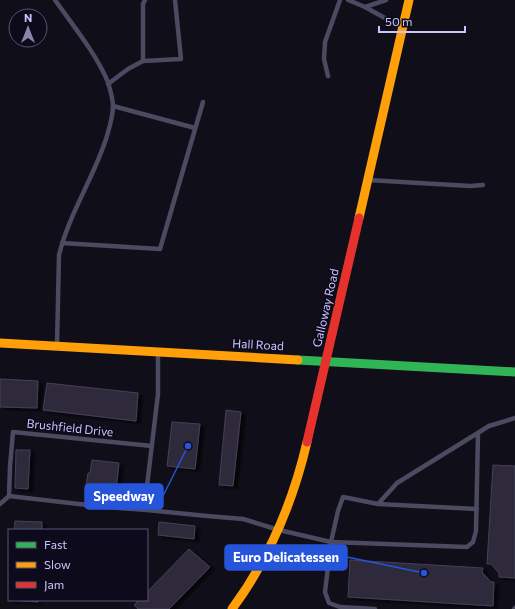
<svg xmlns="http://www.w3.org/2000/svg" width="515" height="609" font-family="Commissioner,sans-serif">
<style>
.building{fill:#2e2b3b;stroke:#444057;filter:url(#shadow)}
.lines{fill:none;stroke-linecap:round;stroke-linejoin:round}
.lane{stroke:#4a4a61;stroke-width:4.5}
.fast{stroke:#30b455;stroke-width:9}
.slow{stroke:#ff9f0a;stroke-width:9}
.jam{stroke:#e5322d;stroke-width:9}
.labels{text-anchor:middle;stroke-width:3;stroke-linejoin:round;paint-order:stroke}
.street-label{font-size:12px;fill:#cbc5ff;stroke:#0d0b1b}
.leader{fill:none;stroke:#2654da;stroke-width:1.5}
.callout-dot{fill:#2654da;stroke:#0d0b1b;stroke-width:1.5}
.callout{fill:#2654da;stroke:#2654da;stroke-width:1.5}
.callout-label{font-size:13px;text-anchor:middle;font-weight:bold;fill:#fff}
</style>
<defs>
<filter id="shadow"><feDropShadow dx="4.5" dy="2.5" stdDeviation="1" flood-color="#0009"/></filter>
</defs>
<rect width="100%" height="100%" fill="#100e18"/>
<g class="building">
<path d="M0 379 38 381 37 408 0 407Z"/>
<path d="M47 383 138 393 136 421 43 410Z"/>
<path d="M226 410 241 412 233 486 219 485Z"/>
<path d="M172 422 200 424 195 469 167 466Z"/>
<path d="M16 450H30L28 489 15 488Z"/>
<path d="M92 460 119 463 115 500 87 497 89 485H86L88 473H90Z"/>
<path d="M493 465 515 466V578L499 577V573L491 564H487Z"/>
<path d="M15 521 42 522V530H14Z"/>
<path d="M159 522 195 526 194 539 158 535Z"/>
<path d="M189 549 210 567 169 609H138L134 605 139 600H147V592Z"/>
<path d="M350 560 483 568 482 572 491 582H494L493 606 348 597Z"/>
<path d="M10 600H38V602Z"/>
</g>
<g class="lines">
<g class="lane">
<path d="M55 0C74 27 95 52 108 82 110 89 113 99 113 106 113 117 109 129 106 139 93 179 69 214 59 255L57 345"/>
<path d="M348 0 365 7 401 27"/>
<path d="M365 7 386 0"/>
<path d="M143 61 181 59 175 0"/>
<path d="M328 76 324 59 325 42 340 0"/>
<path d="M108 84 128 69 143 61V4L145 0"/>
<path d="M113 106 195 128"/>
<path d="M368 180 470 186 483 185"/>
<path d="M62 243 160 249 203 102"/>
<path d="M158 352V394L147 486V510L207 516 243 519 279 530 331 542 338 511 343 497 378 504 397 483 489 426 515 418"/>
<path d="M9 496 105 507 147 510"/>
<path d="M0 504 9 496 10 466 13 432 152 446"/>
<path d="M378 504 477 509"/>
<path d="M375 609 340 607 329 603 325 592 331 542 467 547 473 542 476 531 478 433"/>
<path d="M514 609 515 608"/>
</g>
<path class="fast" d="M298 360 515 372"/>
<g class="slow">
<path d="M359 218 409 0"/>
<path d="M0 343 298 360"/>
<path d="M232 609C269 559 293 502 307 442"/>
</g>
<path class="jam" d="M307 442 359 218"/>
</g>
<g class="labels">
<g class="street-label">
<text transform="translate(326 308) rotate(-77)" y="4">Galloway Road</text>
<text transform="translate(258 345) rotate(3)" y="4">Hall Road</text>
<text transform="translate(70 428) rotate(6)" y="4">Brushfield Drive</text>
</g>
</g>
<path class="leader" d="M188 446L163 496M424 573L347 557"/>
<g class="callout-dot">
<circle cx="188" cy="446" r="4"/>
<circle cx="424" cy="573" r="4"/>
</g>
<g class="callout">
<rect x="85" y="484" width="78" height="25" rx="4"/>
<rect x="225" y="545" width="122" height="25" rx="4"/>
</g>
<g class="callout-label">
<text x="124" y="501">Speedway</text>
<text x="286" y="562">Euro Delicatessen</text>
</g>
<rect x="8" y="529" width="140" height="72" fill="#0d0b1b" stroke="#595576"/>
<rect x="16" y="542" width="20" height="6" fill="#30b455" stroke="#595576"/>
<text x="44" y="549" font-size="12" fill="#cbc5ff">Fast</text>
<rect x="16" y="562" width="20" height="6" fill="#ff9f0a" stroke="#595576"/>
<text x="44" y="569" font-size="12" fill="#cbc5ff">Slow</text>
<rect x="16" y="582" width="20" height="6" fill="#e5322d" stroke="#595576"/>
<text x="44" y="589" font-size="12" fill="#cbc5ff">Jam</text>
<g transform="translate(28 28)"><circle r="19" fill="#0d0b1b" stroke="#595576"/>
<path d="M0-3L7 15L0 10L-7 15Z" fill="#8a85ae"/>
<text y="-6" font-size="11" font-weight="bold" text-anchor="middle" fill="#cbc5ff">N</text>
</g>
<path d="M379 26v6h86v-6" fill="none" stroke="#cbc5ff" stroke-width="2"/>
<text x="385" y="26" font-size="12" fill="#cbc5ff" stroke="#0d0b1b" stroke-width="3" paint-order="stroke">50 m</text>
</svg>
